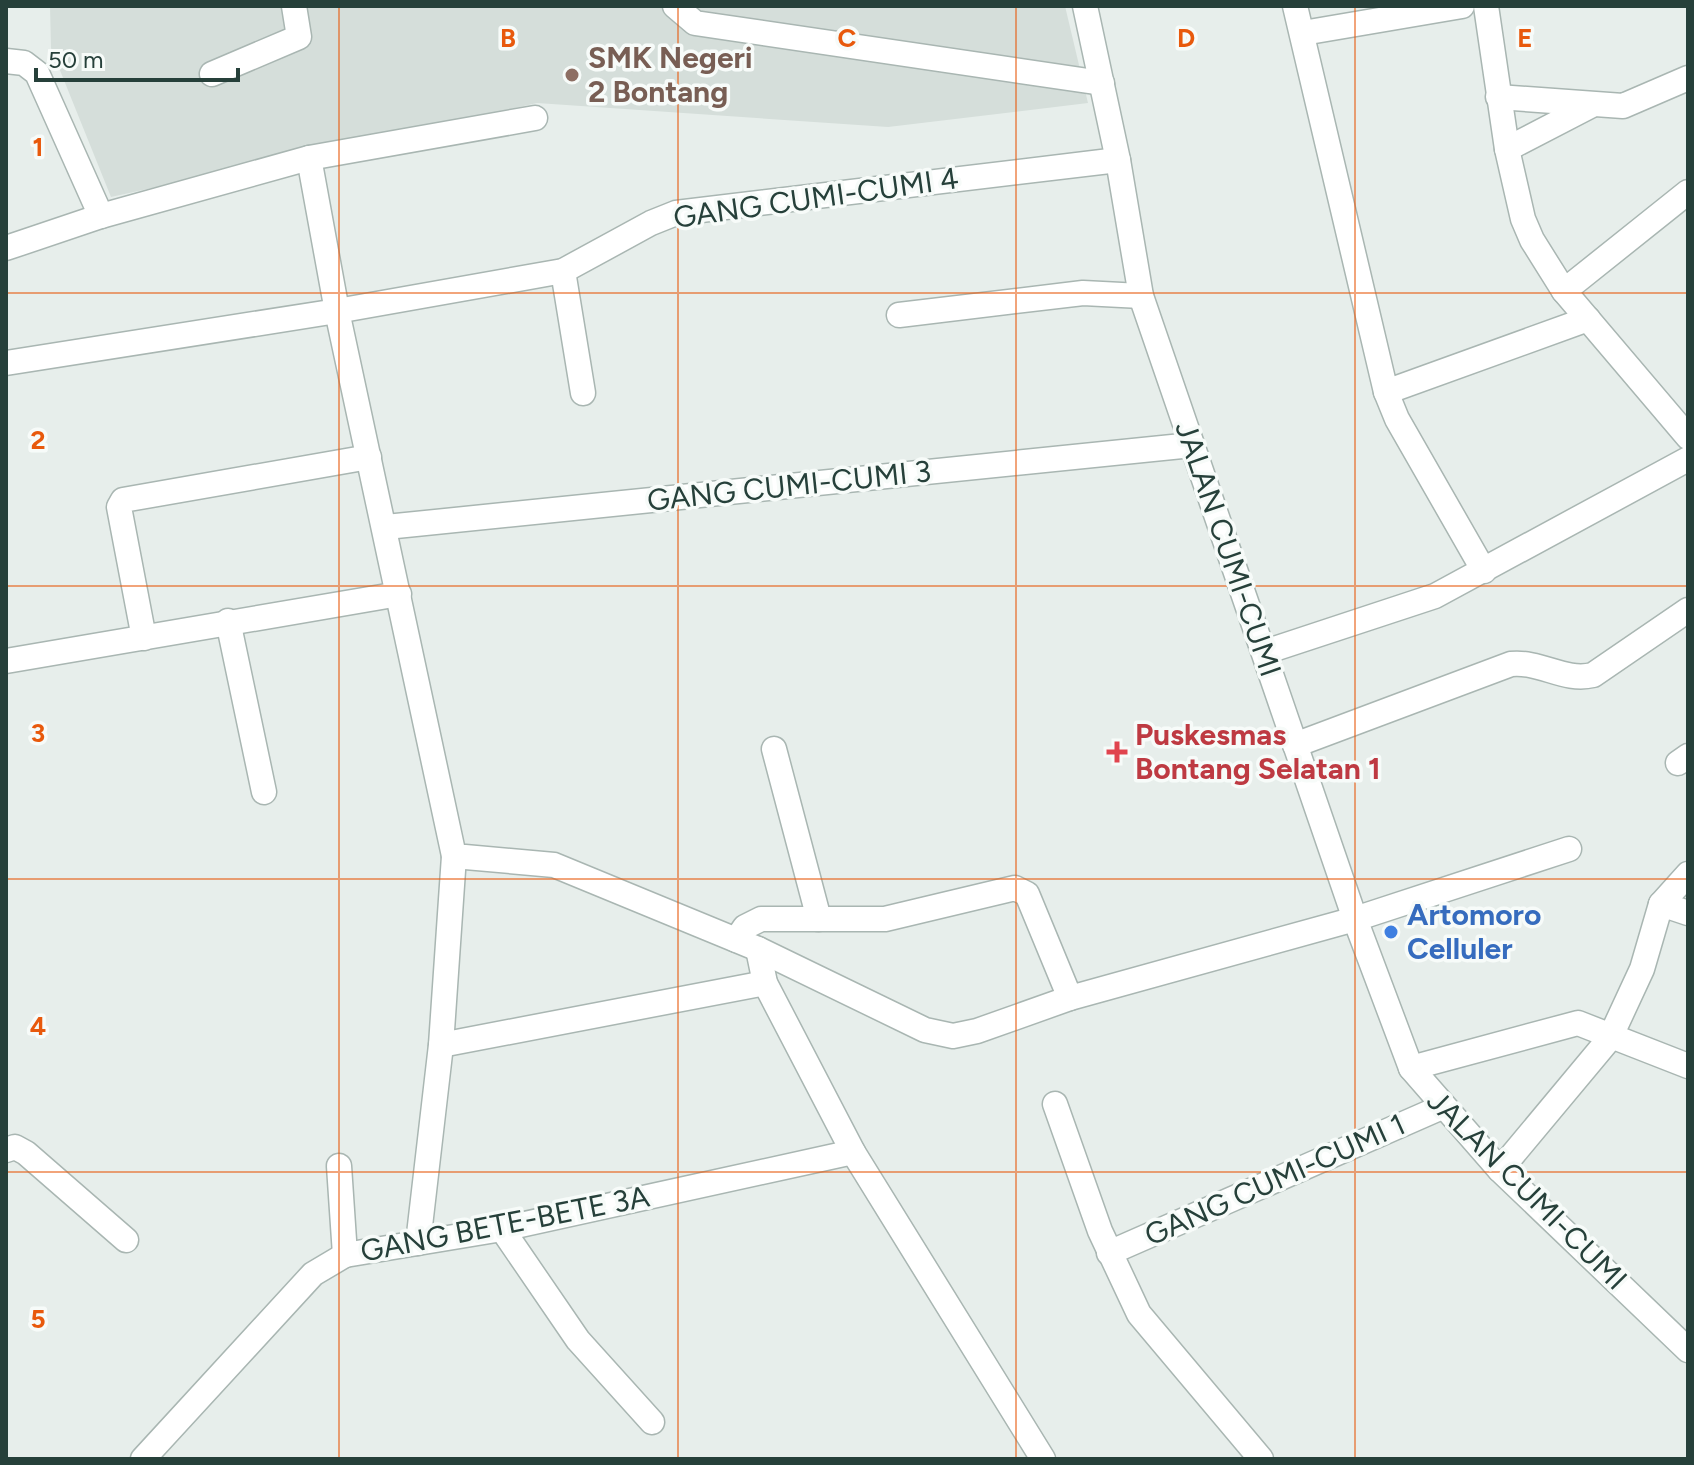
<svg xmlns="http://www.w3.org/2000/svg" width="1694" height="1465" font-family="Figtree,sans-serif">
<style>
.built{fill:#d5deda}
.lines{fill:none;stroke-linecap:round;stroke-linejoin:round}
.street-casing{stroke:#a9b6b2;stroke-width:27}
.street{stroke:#fff;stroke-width:24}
.grid{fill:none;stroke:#e8590c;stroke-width:2;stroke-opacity:0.55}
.education-dot{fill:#8d6e63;stroke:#f7fbf9;stroke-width:3}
.health-dot{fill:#e0444e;stroke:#f7fbf9;stroke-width:3}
.shop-dot{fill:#3f7fe0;stroke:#f7fbf9;stroke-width:3}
.labels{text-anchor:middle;stroke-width:7;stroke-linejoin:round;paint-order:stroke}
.education-label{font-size:30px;font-weight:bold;fill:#785e54;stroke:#f7fbf9;text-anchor:start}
.street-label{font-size:30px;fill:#26403a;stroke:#f7fbf9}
.health-label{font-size:30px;font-weight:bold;fill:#be3a42;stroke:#f7fbf9;text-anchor:start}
.shop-label{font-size:30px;font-weight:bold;fill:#366cbe;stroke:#f7fbf9;text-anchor:start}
.grid-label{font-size:26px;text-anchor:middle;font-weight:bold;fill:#e8590c;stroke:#f7fbf9;stroke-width:7;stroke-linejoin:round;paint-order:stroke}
</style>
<rect width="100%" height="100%" fill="#e7eeeb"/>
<path class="built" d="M50 6H1065L1088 103 888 127 537 103 111 197 51 48Z"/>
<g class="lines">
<defs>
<g id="street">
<path d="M675 6 695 23 1102 83"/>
<path d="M1085 6 1118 160 1141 296 1355 919 1411 1068 1500 1170 1688 1350"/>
<path d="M1295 6 1386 392 1588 319"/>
<path d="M1486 6 1507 149 1523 219 1532 240 1564 291 1688 437"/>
<path d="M1303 33 1462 6"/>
<path d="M6 61 24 63 37 73 101 216"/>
<path d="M212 74 299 37 294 6"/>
<path d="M1498 97 1623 106 1688 78"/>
<path d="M1507 149 1590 106"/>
<path d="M309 158 337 311 454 856 554 865 758 949 925 1030 953 1036 977 1031 1070 998 1355 919 1569 849"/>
<path d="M6 248 101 216 309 158 535 118"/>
<path d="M563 271 583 393"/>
<path d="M1564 291 1688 192"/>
<path d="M899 315 1083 293 1141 296"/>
<path d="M6 363 337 311 563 271 651 223 676 213 1118 160"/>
<path d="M1386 392 1397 419 1484 571"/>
<path d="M386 527 1192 445"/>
<path d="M228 621 264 792"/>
<path d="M144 638 119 507 123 500 369 457"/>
<path d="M1265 652 1435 596 1688 459"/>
<path d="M6 661 399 594"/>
<path d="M1295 745 1511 664C1541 661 1564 682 1593 675L1688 610"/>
<path d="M774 749 819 919"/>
<path d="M1678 763 1688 756"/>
<path d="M1661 904 1688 913"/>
<path d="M736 940 745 927 761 919H885L1015 888 1027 894 1070 998"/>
<path d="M758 949 765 983 853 1152 1043 1459"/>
<path d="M441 1045 765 983"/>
<path d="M1411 1068 1578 1023 1688 1066"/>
<path d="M1055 1104 1100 1231 1139 1314 1261 1459"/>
<path d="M6 1150 15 1147 26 1153 126 1240"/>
<path d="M339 1166 345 1255"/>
<path d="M1500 1170 1610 1038 1642 969 1661 904 1688 874"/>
<path d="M502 1229 578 1340 652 1422"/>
<path d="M418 1243 441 1045 454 856"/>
<path d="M1109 1253 1442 1107"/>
<path d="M143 1459 313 1274 345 1255 502 1229 853 1152"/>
</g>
</defs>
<use href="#street" class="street-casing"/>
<use href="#street" class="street"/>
</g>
<path class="grid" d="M339 6V1459M678 6V1459M1016 6V1459M1355 6V1459M6 293H1688M6 586H1688M6 879H1688M6 1172H1688"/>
<circle class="education-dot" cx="572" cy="75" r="8"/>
<path class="health-dot" d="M1113 740h8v8h8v8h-8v8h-8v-8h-8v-8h8z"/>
<circle class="shop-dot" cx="1391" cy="932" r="8"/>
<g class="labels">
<g class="education-label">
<text x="588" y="68">SMK Negeri<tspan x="588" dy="34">2 Bontang</tspan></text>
</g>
<g class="street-label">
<text transform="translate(816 198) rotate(-8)" y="10">GANG CUMI-CUMI 4</text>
<text transform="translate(789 486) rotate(-6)" y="10">GANG CUMI-CUMI 3</text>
<text transform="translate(1228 549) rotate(71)" y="10">JALAN CUMI-CUMI</text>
<text transform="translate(1275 1180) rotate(-24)" y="10">GANG CUMI-CUMI 1</text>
<text transform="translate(1527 1190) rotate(45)" y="10">JALAN CUMI-CUMI</text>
<text transform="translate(505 1224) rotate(-11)" y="10">GANG BETE-BETE 3A</text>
</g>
<g class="health-label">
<text x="1135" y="745">Puskesmas<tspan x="1135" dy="34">Bontang Selatan 1</tspan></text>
</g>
<g class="shop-label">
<text x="1407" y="925">Artomoro<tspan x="1407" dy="34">Celluler</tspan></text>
</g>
</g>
<g class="grid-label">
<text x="508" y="47">B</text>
<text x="847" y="47">C</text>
<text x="1186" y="47">D</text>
<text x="1525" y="47">E</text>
<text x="38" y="156">1</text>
<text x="38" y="449">2</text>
<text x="38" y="742">3</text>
<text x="38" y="1035">4</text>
<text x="38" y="1328">5</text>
</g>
<rect width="1694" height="1465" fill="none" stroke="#26403a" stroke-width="16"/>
<path d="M36 68v12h202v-12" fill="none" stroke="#26403a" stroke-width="4"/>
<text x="48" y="68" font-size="24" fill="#26403a" stroke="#f7fbf9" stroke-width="6" paint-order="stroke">50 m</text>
</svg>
